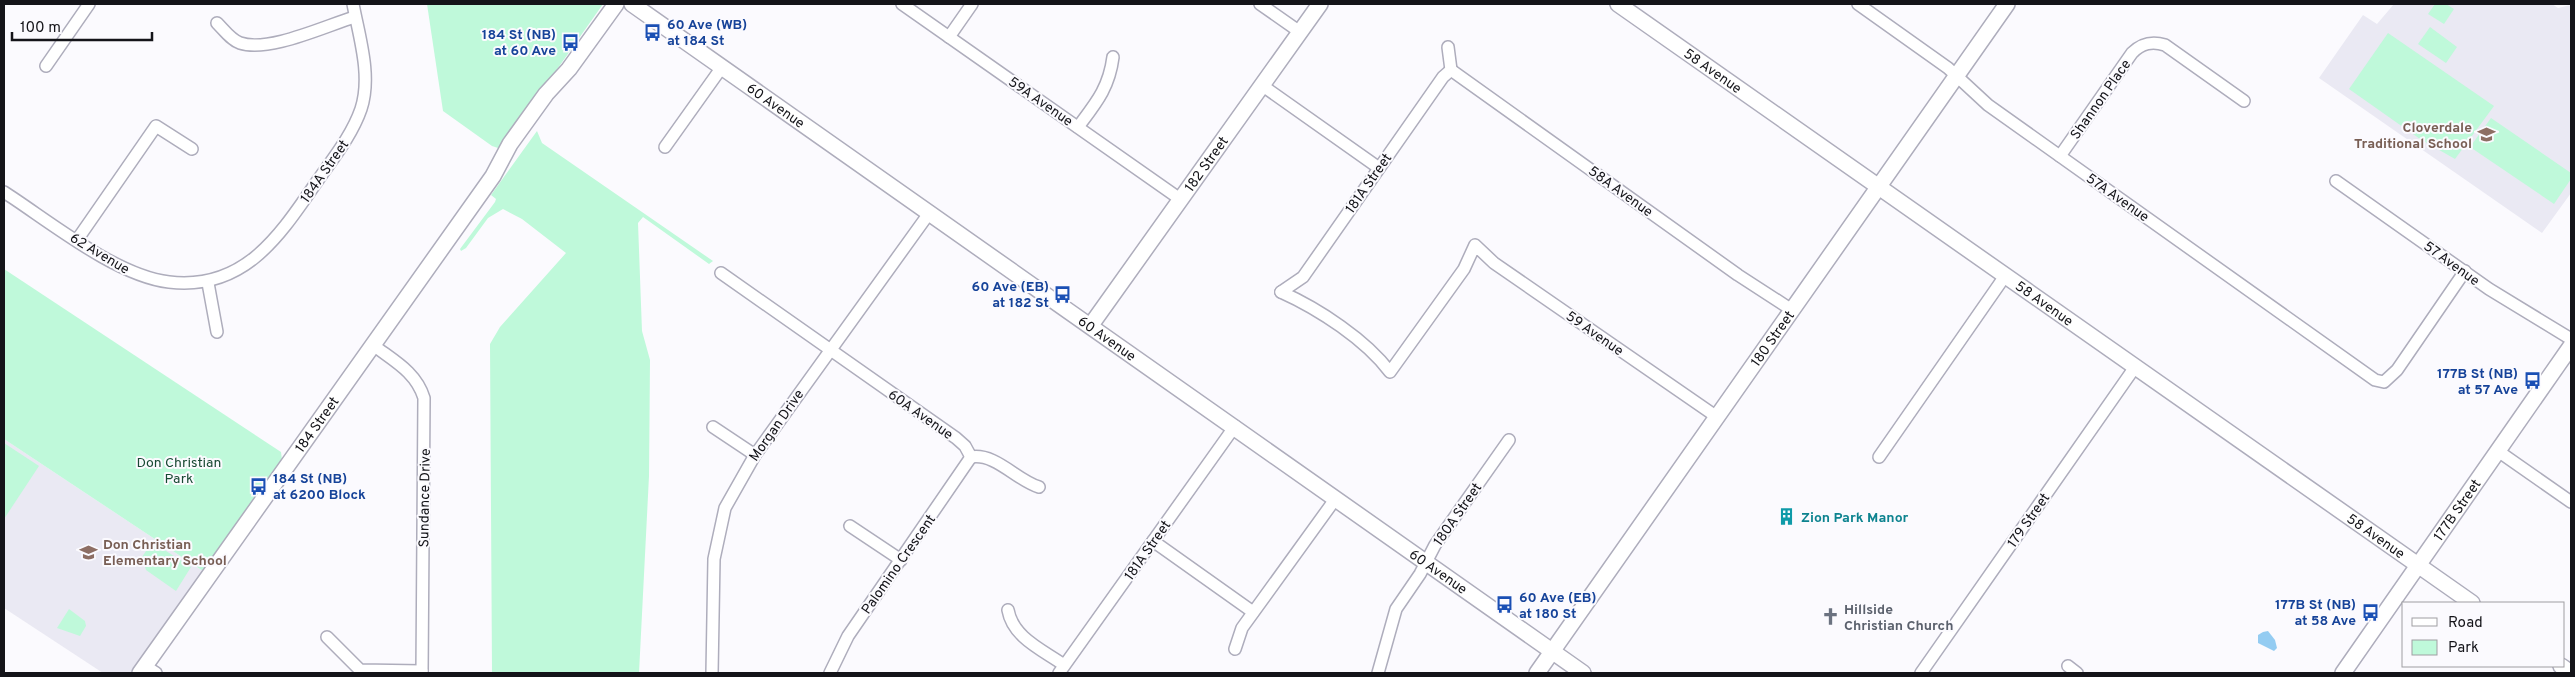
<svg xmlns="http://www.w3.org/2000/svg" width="2575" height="677" font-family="Overpass,sans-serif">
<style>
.built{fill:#eae9f3}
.green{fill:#bff9da}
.water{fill:#94ccf2}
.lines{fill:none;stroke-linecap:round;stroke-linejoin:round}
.street-casing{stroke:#aeadbc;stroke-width:14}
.secondary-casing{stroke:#aeadbc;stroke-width:18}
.street{stroke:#fff;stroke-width:11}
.secondary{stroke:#fff;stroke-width:15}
.labels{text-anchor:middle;stroke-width:4;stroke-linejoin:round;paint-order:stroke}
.transit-label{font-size:14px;font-weight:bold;fill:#164399;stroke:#fbfafe;text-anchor:end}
.street-label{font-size:14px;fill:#141419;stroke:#fbfafe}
.education-label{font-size:14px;font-weight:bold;fill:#785e54;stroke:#fbfafe;text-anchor:end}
.park-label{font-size:14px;fill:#184933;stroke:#fbfafe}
.culture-label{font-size:14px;font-weight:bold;fill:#0d838f;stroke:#fbfafe;text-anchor:start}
.worship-label{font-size:14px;font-weight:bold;fill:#5b616d;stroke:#fbfafe;text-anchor:start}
</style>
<rect width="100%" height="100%" fill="#fbfafe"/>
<g class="built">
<path d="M2394 4H2552L2558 8 2571 5V193L2542 233 2319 78 2363 15 2377 24Z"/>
<path d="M4 439 203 571 130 673H103L4 608Z"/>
</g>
<g class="green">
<path d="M427 4H603L501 149 492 146 443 111Z"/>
<path d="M2435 4H2446L2454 9 2444 24 2428 14Z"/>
<path d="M2430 27 2457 47 2446 63 2418 44Z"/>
<path d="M2388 33 2494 106 2455 159 2420 139 2349 89Z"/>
<path d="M2491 118 2571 173V179L2554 204 2470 147Z"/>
<path d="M537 131 542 143 713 261 709 264 643 217 638 223 642 331 650 360 649 476 639 673H492L490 344 500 327 566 253 522 219 503 209 488 218 466 248 461 251 460 249 495 202 496 199 491 195Z"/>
<path d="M4 269 281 452 282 460 203 571 4 439Z"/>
<path d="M4 443 39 466 4 519Z"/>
<path d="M152 542 191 567 176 591 146 570 142 557Z"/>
<path d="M69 609 85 621 86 626 80 636 57 628Z"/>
</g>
<path class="water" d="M2268 631 2275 640 2277 648 2274 651 2258 643V635L2263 632Z"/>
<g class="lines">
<defs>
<g id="street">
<path d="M902 4 1180 199"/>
<path d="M1260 4 1300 32"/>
<path d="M1858 4 1948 68 1988 105 2375 380 2384 382 2397 370 2465 271"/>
<path d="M217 23C224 30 231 40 240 43 269 53 327 25 355 17"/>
<path d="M949 37 972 4"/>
<path d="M1448 47 1451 70"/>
<path d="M46 66 89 4"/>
<path d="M1451 70 1738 275 1792 310"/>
<path d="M1263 86 1379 168"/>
<path d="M1078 127C1096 103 1109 88 1113 57"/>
<path d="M665 147 722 67"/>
<path d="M2060 156 2132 53C2142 43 2152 41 2165 45L2244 101"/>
<path d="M2336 181 2489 289 2571 339"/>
<path d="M4 192C49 221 116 276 169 282 245 291 280 235 318 180 334 157 352 135 361 109 372 76 359 36 353 4"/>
<path d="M77 240 156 126 192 149"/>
<path d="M721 273 956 438 965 446 971 457"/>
<path d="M208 283 217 332"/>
<path d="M1281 292C1319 309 1366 340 1390 372L1464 269 1475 245 1494 263 1717 417"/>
<path d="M1281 292 1303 277 1443 77 1451 70"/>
<path d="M373 345C394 361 416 372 424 398L422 673"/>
<path d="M713 427 755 455"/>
<path d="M2498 451 2571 502"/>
<path d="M971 457C996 453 1016 480 1039 487"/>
<path d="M1879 457 2005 276"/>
<path d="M850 526 901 560"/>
<path d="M1153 541 1253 612"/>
<path d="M1008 610C1013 638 1043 650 1064 665"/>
<path d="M327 637 360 670 422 671"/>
<path d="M1235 649 1242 628 1336 498"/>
<path d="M145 666 156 673"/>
<path d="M2068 666 2077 673"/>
<path d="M712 673 714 559 725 508 755 455 930 212"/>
<path d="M830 673 848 636 971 457"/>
<path d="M1059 673 1235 426"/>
<path d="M1378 673 1396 609 1420 574 1435 545 1509 440"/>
<path d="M1921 673 2135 367"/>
</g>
<g id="secondary">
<path id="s1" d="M632 4 1583 673"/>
<path id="s2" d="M1618 4 2472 603"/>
<path id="s3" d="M1091 325 1320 4"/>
<path d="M2561 666 2571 673"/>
<path id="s4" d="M140 673 493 176 510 144 546 94 569 69 616 4"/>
<path id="s5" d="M1537 673 2007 4"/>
<path id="s6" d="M2343 673 2571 346"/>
</g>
</defs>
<use href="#street" class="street-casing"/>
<use href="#secondary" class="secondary-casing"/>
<use href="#street" class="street"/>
<use href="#secondary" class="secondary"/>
</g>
<defs>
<symbol id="bus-bare" viewBox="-9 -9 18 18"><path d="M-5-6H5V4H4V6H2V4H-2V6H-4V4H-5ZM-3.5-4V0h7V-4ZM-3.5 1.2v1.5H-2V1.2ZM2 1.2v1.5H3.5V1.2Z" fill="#1a4fb4" stroke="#fbfafe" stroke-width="2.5" paint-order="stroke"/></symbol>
<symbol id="school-bare" viewBox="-9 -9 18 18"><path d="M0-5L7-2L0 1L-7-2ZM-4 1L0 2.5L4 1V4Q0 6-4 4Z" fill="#8d6e63" stroke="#fbfafe" stroke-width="2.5" paint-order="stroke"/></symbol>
<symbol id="building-bare" viewBox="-9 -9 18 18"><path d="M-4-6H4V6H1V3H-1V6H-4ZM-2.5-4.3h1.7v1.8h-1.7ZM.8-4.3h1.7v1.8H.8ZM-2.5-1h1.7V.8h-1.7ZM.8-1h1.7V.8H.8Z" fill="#0f9aa8" stroke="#fbfafe" stroke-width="2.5" paint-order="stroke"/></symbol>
<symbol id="church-bare" viewBox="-9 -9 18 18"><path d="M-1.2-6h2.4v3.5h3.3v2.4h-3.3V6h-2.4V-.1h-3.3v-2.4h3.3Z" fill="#6b7280" stroke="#fbfafe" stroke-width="2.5" paint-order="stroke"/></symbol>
</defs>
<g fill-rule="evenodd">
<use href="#bus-bare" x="640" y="20" width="25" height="25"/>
<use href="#bus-bare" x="558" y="30" width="25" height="25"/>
<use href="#school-bare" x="2474" y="122" width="25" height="25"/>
<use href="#bus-bare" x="1050" y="282" width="25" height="25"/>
<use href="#bus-bare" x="2520" y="368" width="25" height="25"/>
<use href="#bus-bare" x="246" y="474" width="25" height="25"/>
<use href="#building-bare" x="1774" y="504" width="25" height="25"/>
<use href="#school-bare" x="76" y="540" width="25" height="25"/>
<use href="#bus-bare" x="1492" y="592" width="25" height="25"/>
<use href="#bus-bare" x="2358" y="600" width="25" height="25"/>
<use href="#church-bare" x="1818" y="604" width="25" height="25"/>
</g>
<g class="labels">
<g class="transit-label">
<text x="667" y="29" text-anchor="start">60 Ave (WB)<tspan x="667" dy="16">at 184 St</tspan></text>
<text x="556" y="39">184 St (NB)<tspan x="556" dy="16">at 60 Ave</tspan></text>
<text x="1049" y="291">60 Ave (EB)<tspan x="1049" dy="16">at 182 St</tspan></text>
<text x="2518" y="378">177B St (NB)<tspan x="2518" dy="16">at 57 Ave</tspan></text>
<text x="273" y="483" text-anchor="start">184 St (NB)<tspan x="273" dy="16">at 6200 Block</tspan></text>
<text x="1519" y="602" text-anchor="start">60 Ave (EB)<tspan x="1519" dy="16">at 180 St</tspan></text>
<text x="2356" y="609">177B St (NB)<tspan x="2356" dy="16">at 58 Ave</tspan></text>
</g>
<g class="street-label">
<text dy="5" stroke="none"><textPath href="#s2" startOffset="116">58 Avenue</textPath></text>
<text transform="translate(2100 99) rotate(-55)" y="5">Shannon Place</text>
<text transform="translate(1041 101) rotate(35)" y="5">59A Avenue</text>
<text dy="5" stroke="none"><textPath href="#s1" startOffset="176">60 Avenue</textPath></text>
<text dy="5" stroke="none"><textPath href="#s3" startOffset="198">182 Street</textPath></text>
<text transform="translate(324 171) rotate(-55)" y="5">184A Street</text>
<text transform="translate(1368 183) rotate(-55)" y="5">181A Street</text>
<text transform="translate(1621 191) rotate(36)" y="5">58A Avenue</text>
<text transform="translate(2118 197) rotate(35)" y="5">57A Avenue</text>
<text transform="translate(100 253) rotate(31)" y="5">62 Avenue</text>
<text transform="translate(2452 263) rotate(36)" y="5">57 Avenue</text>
<text dy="5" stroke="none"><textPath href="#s2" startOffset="521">58 Avenue</textPath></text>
<text transform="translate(1595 333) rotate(35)" y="5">59 Avenue</text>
<text dy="5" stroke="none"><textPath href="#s1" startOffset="581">60 Avenue</textPath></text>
<text dy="5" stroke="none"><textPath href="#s5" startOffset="409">180 Street</textPath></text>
<text transform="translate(921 414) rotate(35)" y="5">60A Avenue</text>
<text dy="5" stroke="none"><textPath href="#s4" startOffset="305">184 Street</textPath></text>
<text transform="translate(776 425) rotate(-55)" y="5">Morgan Drive</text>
<text transform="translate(424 498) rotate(-89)" y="5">Sundance Drive</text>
<text dy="5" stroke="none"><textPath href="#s6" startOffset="199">177B Street</textPath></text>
<text transform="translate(1457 514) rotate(-55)" y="5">180A Street</text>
<text transform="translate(2028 520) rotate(-55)" y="5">179 Street</text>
<text dy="5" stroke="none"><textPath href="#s2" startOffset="926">58 Avenue</textPath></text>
<text transform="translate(1147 550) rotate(-55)" y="5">181A Street</text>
<text transform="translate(898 564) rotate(-55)" y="5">Palomino Crescent</text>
<text dy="5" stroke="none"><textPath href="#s1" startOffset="986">60 Avenue</textPath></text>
</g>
<g class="education-label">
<text x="2472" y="132">Cloverdale<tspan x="2472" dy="16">Traditional School</tspan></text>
<text x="103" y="549" text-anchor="start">Don Christian<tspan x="103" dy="16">Elementary School</tspan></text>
</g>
<g class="park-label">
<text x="179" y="467">Don Christian<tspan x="179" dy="16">Park</tspan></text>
</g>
<g class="culture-label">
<text x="1801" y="522">Zion Park Manor</text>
</g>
<g class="worship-label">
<text x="1844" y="614">Hillside<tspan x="1844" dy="16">Christian Church</tspan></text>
</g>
</g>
<rect width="2575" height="677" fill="none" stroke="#141419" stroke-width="10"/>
<rect x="2402" y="602" width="162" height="65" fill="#fbfafe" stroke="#9f9ea2"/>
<rect x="2412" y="618" width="25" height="8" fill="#ffffff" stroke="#9f9ea2"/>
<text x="2448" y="627" font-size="15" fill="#141419">Road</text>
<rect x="2412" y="640" width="25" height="15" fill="#bff9da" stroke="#9f9ea2"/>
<text x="2448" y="652" font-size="15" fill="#141419">Park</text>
<path d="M12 32v8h140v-8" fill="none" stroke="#141419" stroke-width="2.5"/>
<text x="20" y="32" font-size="15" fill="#141419" stroke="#fbfafe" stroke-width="4" paint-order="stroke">100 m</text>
</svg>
